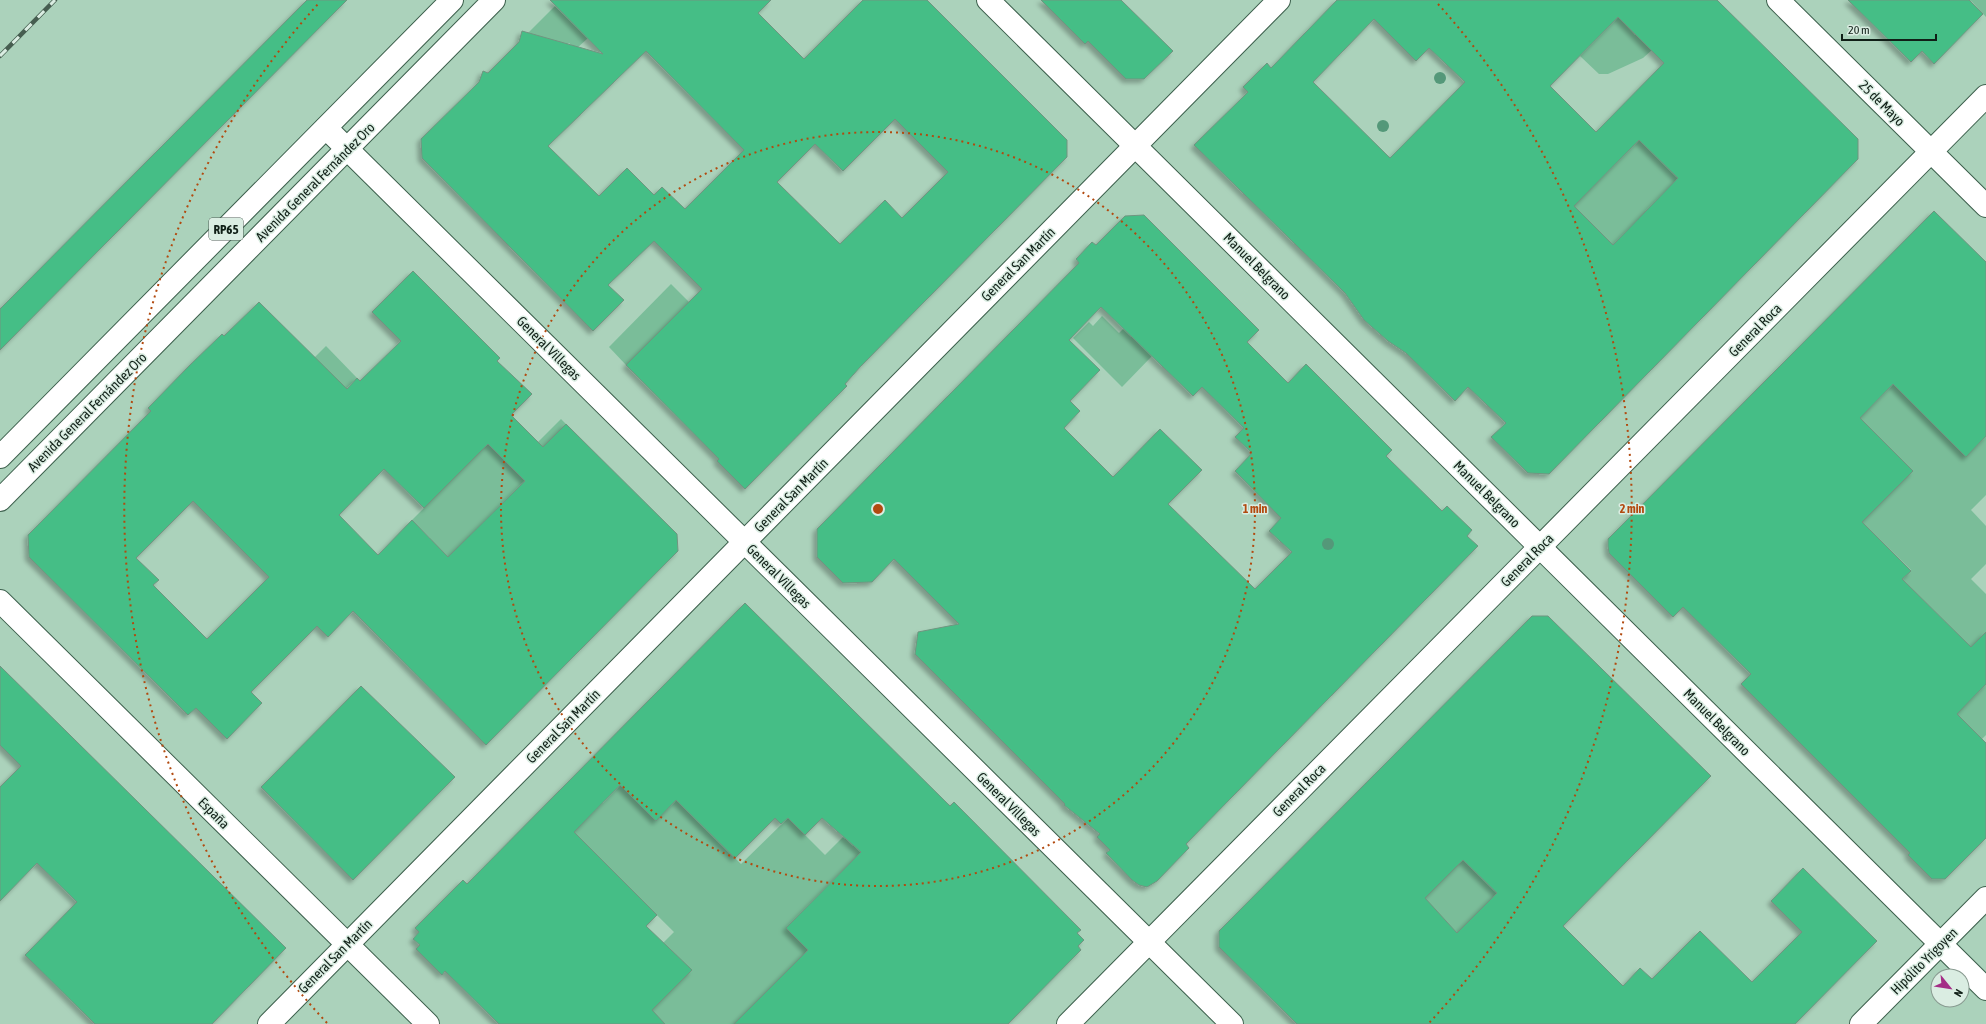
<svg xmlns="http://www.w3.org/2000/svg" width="1986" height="1024" font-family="'Asap Condensed',sans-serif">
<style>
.green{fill:#7abd99}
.building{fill:#45be86;stroke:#709580;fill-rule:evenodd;filter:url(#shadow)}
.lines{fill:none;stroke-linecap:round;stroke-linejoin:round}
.street-casing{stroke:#3c5f4c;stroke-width:24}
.secondary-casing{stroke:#3c5f4c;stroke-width:24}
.primary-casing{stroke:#3c5f4c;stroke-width:24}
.street{stroke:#fff;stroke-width:22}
.secondary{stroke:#fff;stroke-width:22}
.primary{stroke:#fff;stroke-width:22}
.rail-casing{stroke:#465e50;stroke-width:4.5}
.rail{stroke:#daede2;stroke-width:3;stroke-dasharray:9;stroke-linecap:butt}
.tree{fill:#549879}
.ring{fill:none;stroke:#b24a0f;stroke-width:2;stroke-dasharray:2 4}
.labels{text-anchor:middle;stroke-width:3;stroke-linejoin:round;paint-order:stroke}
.shield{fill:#daede2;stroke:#4d5d54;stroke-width:1}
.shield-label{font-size:13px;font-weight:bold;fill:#101f17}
.street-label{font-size:14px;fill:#101f17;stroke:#daede2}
.centre{fill:#b24a0f;stroke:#daede2;stroke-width:2}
.ring-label{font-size:12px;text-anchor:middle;font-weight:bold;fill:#b24a0f;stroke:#daede2;stroke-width:3;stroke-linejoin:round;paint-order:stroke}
</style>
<defs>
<filter id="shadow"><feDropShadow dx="-3.5" dy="3.5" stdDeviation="2" flood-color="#0004"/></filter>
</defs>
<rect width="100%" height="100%" fill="#abd2bb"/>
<g class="green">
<path d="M1969 0H1986V17L1972 2Z"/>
<path d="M555 6 588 38 576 49 569 43 554 59 528 33Z"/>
<path d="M1618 17 1635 35 1646 25 1662 41 1643 58 1608 74H1599L1580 56Z"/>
<path d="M1639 139 1678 178 1617 263 1594 226 1574 206Z"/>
<path d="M671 284 689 302 626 365 609 347Z"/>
<path d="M1102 316 1119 333 1125 327 1153 355 1122 387 1073 338 1089 322 1093 326Z"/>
<path d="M326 346 357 378 330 405 280 392Z"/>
<path d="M1893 384 1966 456 1986 436V495L1971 510 1986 526V564L1971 579 1986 594V735L1982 739 1957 714 1971 647 1902 579 1911 570 1862 522 1913 471 1860 418Z"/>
<path d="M561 419 574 432 416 592 407 561 430 538 412 520 488 444 519 461Z"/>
<path d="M620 785 656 820 676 800 741 864 788 818 825 855 844 836 861 852 786 928 808 950 734 1024H658L652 1010 658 948 674 932 566 825 595 796 603 803Z"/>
<path d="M1424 821 1497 893 1421 970 1425 898Z"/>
</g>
<g class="building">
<path d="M307 0H347L0 350V309Z"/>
<path d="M550 0H771L758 13 804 59 863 0H927L1067 140V157L861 366 845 384 847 386 745 489 717 461 719 459 626 365 702 289 654 241 608 285 624 300 593 331 422 158 421 139 479 82 483 71 488 73 519 42 522 31 603 54ZM646 51 744 150 685 209 662 187 654 195 627 168 599 196 548 146ZM895 119 948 172 902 218 885 200 840 244 777 182 815 144 843 171Z"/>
<path d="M1041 0H1121L1173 51 1144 79H1126L1088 41 1085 44Z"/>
<path d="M1337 0H1717L1858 139V159L1549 474 1528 473 1491 437 1506 423 1468 387 1455 401 1406 353 1388 341 1364 320 1345 293 1194 145 1248 92 1243 87 1267 63 1271 68ZM1618 17 1664 63 1596 132 1550 86ZM1374 19 1416 61 1429 48 1465 82 1390 158 1313 82ZM1639 140 1678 178 1613 245 1574 206Z"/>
<path d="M1848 0H1969L1983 14 1934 64 1922 51 1911 62Z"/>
<path d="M1934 211 1986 262V436L1966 457 1893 384 1860 418 1913 471 1862 522 1911 571 1902 579 1971 647 1986 632V684L1957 714 1986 743V838L1945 879H1932L1908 855 1910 853 1741 684 1751 674 1683 607 1673 617 1609 553 1608 546V539Z"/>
<path d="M1144 215 1259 330 1247 342 1288 383 1306 364 1392 450 1386 456 1442 511 1447 506 1472 530 1467 536 1478 546 1186 844 1189 848 1157 881 1147 887 1139 885 1132 880 1106 853 1110 850 1097 837 1100 834 1064 805 1065 804 915 654 918 632 959 624 894 559 872 582 843 583 817 557V529L1079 263 1076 259 1092 242 1096 245 1125 216ZM1101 307 1193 396 1202 387 1244 428 1235 437 1252 453 1235 471 1281 518 1269 531 1292 552 1255 589 1168 504 1202 470 1160 429 1113 477 1064 428 1080 411 1070 401 1100 370 1069 340Z"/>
<path d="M413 271 500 358 497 361 532 394 511 415 543 447 566 424 677 534 678 551 486 745 353 611 328 637 317 626 251 692 262 703 227 739 196 708 188 715 29 557 28 535 151 411 148 408 189 366 222 334 224 336 259 302 347 389 357 378 360 381 401 341 372 312ZM488 444 525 481 448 557 412 520 378 555 339 515 384 469 424 508ZM193 501 269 577 207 639 153 585 159 580 136 558Z"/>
<path d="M745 603 950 806 954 802 1081 930 1077 933 1084 940 1078 946 1081 950 1008 1024H734L808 950 786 928 861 852 822 818 805 835 788 818 781 824 775 818 735 858 676 800 656 821 620 785 574 832 657 915 646 926 692 970 652 1010 665 1024H499L445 971 442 975 416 949 420 945 413 939 419 932 415 928 463 880 467 884Z"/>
<path d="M1532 616H1548L1711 776 1563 926 1623 986 1640 968 1652 979 1700 931 1752 982 1802 932 1771 901 1803 868 1877 941 1795 1024H1297L1219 947V931ZM1463 860 1497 893 1457 933 1425 898Z"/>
<path d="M0 666 286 948 212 1024H95L25 955 77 902 37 863 0 901V787L21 766 0 745Z"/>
<path d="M361 686 455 777 353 880 261 787Z"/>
</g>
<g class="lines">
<defs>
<g id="street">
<path d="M988 0 1986 989"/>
<path d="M1778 0 1986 206"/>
<path d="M0 601 428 1024"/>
<path d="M269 1024 1279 0"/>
</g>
<g id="secondary">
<path d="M326 128 1232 1024"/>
<path d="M1068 1024 1986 96"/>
<path d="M1861 1024 1986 898"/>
</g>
<g id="primary">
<path d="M0 457 452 0"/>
<path d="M0 500 494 0"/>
</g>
</defs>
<use href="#street" class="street-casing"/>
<use href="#secondary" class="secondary-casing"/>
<use href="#primary" class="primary-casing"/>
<use href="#street" class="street"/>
<use href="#secondary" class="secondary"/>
<use href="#primary" class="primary"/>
<defs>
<path id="rail" d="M0 56 55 0"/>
</defs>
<use href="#rail" class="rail-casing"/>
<use href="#rail" class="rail"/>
</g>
<g class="tree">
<circle cx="1440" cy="78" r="6"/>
<circle cx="1383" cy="126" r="6"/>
<circle cx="1328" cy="544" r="6"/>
</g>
<g class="ring">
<circle cx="878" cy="509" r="377"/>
<path d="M327 1023A754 754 0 0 1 318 4M1438 4A754 754 0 0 1 1429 1023"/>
</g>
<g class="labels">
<rect class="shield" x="209" y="218" width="34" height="22" rx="3"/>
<g class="shield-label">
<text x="226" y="234">RP65</text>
</g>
<g class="street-label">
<text transform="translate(1882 103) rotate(45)" y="5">25 de Mayo</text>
<text transform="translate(315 182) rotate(-45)" y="5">Avenida General Fernández Oro</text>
<text transform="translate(1018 264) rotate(-45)" y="5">General San Martín</text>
<text transform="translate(1257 266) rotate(45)" y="5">Manuel Belgrano</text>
<text transform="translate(1755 330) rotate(-45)" y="5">General Roca</text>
<text transform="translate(549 348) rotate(45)" y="5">General Villegas</text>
<text transform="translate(87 412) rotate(-45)" y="5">Avenida General Fernández Oro</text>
<text transform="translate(1487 494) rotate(45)" y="5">Manuel Belgrano</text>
<text transform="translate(791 495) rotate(-45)" y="5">General San Martín</text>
<text transform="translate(1527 560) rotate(-45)" y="5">General Roca</text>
<text transform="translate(779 576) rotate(45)" y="5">General Villegas</text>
<text transform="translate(1717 722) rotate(45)" y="5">Manuel Belgrano</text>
<text transform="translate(563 726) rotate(-45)" y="5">General San Martín</text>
<text transform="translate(1299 790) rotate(-45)" y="5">General Roca</text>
<text transform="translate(1009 804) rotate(45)" y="5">General Villegas</text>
<text transform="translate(214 813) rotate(45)" y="5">España</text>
<text transform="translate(335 956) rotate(-45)" y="5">General San Martín</text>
<text transform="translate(1924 961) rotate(-45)" y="5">Hipólito Yrigoyen</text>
</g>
</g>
<circle cx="878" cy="509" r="6" class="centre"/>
<g class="ring-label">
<text x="1255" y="513">1 min</text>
<text x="1632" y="513">2 min</text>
</g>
<g transform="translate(1950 988) rotate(120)"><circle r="19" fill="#daede2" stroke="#899b91"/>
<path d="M0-3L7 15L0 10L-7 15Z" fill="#a42e86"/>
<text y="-6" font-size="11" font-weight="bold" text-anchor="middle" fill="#101f17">N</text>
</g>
<path d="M1842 34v6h94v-6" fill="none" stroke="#101f17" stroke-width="2"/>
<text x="1848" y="34" font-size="12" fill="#101f17" stroke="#daede2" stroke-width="3" paint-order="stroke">20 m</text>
</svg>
